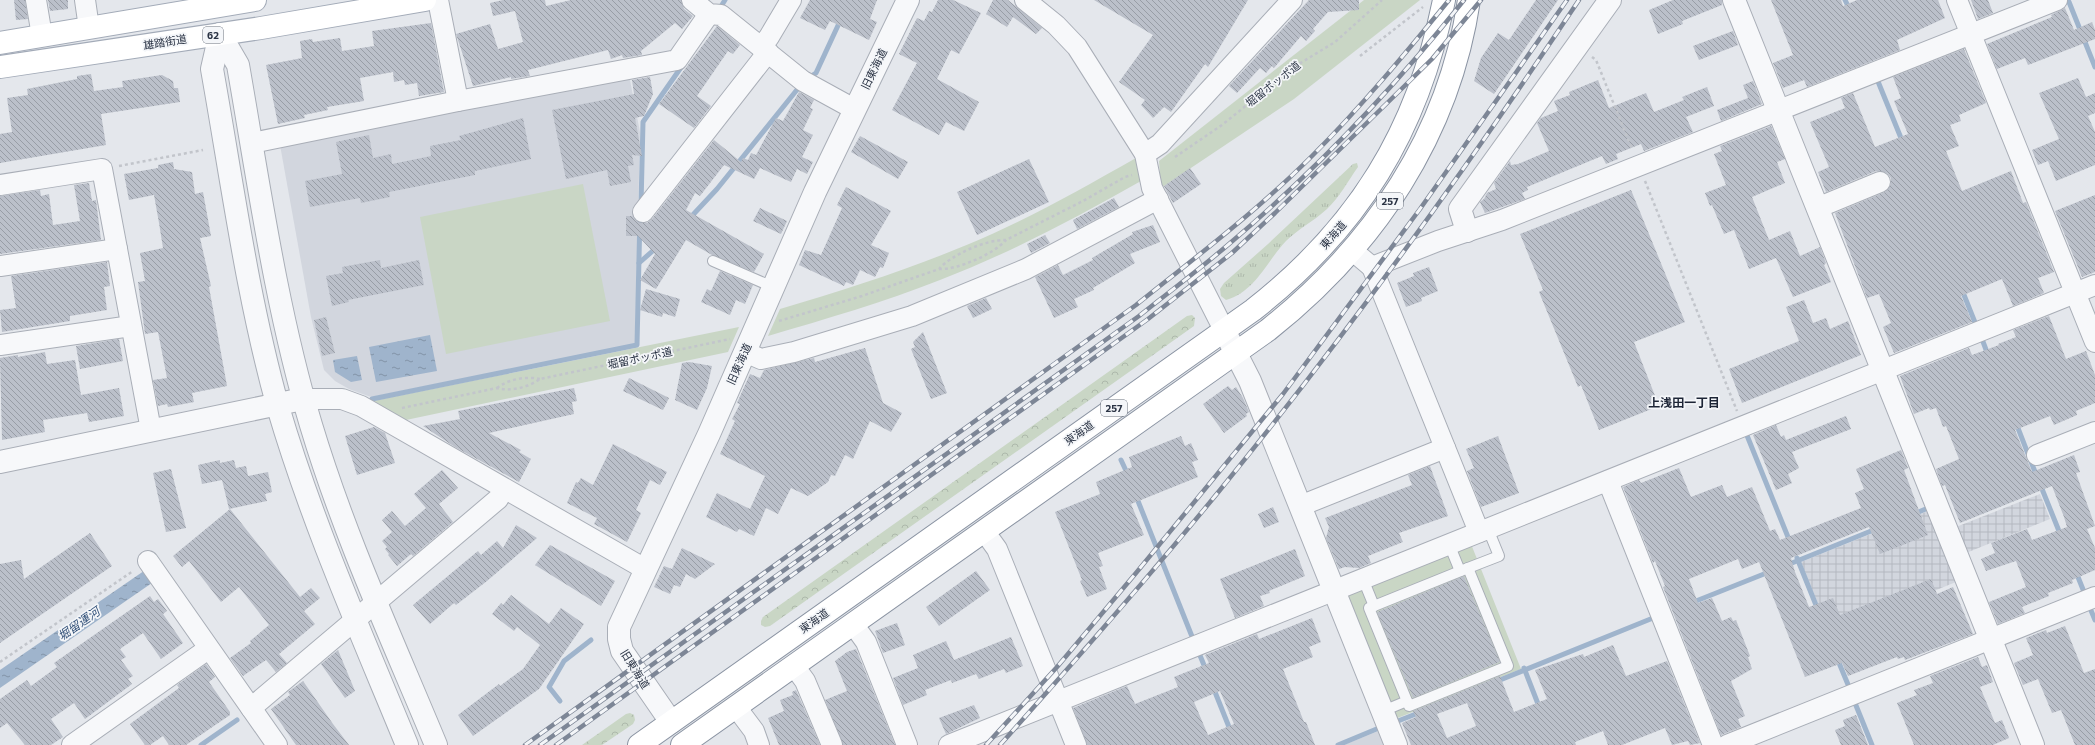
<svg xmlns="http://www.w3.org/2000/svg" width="2095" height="745" font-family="Commissioner,'Noto Sans JP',sans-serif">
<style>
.built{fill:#d2d6de}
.industrial{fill:url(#industrial-grid)}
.grass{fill:url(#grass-tufts)}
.forest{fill:url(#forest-crowns)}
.green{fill:#c9d6c5}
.water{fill:url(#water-ripples)}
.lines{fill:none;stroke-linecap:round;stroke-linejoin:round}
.stream{stroke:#9fb4cc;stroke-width:5}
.building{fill:url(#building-back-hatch);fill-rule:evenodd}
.service-casing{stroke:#a9aeb7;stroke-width:12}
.minor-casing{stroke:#a9aeb7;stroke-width:22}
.tertiary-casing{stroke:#a9aeb7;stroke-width:24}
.primary-casing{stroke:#a3abb8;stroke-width:24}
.trunk-casing{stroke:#8b94a3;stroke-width:24}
.path{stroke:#c2c5cb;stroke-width:2.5;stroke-dasharray:3 3;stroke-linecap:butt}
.service{stroke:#f7f8fa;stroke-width:10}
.minor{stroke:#f7f8fa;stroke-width:20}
.tertiary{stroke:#f7f8fa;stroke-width:22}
.primary{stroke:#fff;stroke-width:22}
.trunk{stroke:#fff;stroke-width:22}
.rail-casing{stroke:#7d8696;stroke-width:4.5}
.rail{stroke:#f4f6f9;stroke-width:3;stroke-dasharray:9;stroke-linecap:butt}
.labels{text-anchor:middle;stroke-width:3.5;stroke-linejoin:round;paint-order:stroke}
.shield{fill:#f4f6f9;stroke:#676e7b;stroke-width:1}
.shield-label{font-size:10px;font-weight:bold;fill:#2b3445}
.street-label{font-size:11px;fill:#2b3445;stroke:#f4f6f9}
.neighbourhood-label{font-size:12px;font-weight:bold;fill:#1d2536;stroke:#f4f6f9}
.water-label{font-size:12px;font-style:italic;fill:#34527a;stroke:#f4f6f9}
</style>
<defs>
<pattern id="industrial-grid" width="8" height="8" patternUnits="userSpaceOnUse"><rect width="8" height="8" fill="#d2d6de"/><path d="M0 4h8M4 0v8" fill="none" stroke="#b4b8c0"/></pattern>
<pattern id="grass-tufts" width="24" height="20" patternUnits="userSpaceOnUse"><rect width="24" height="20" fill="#c9d6c5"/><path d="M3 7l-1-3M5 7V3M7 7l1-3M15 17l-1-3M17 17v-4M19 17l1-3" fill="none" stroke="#adb8ab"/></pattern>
<pattern id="forest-crowns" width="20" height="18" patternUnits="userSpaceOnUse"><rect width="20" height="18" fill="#c9d6c5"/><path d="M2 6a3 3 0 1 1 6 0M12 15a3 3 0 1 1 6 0" fill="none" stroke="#adb8ab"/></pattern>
<pattern id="water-ripples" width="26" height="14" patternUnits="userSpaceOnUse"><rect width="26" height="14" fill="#9fb4cc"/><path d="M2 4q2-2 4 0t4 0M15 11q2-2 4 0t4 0" fill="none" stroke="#8293a7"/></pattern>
<pattern id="building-back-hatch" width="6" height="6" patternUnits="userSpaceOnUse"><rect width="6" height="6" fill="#bbc0ca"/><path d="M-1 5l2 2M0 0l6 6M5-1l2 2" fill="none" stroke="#989da6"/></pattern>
</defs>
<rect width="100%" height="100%" fill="#e4e7ec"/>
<g class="built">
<path d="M629 75 640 132 635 344 371 397 349 389 335 381 324 370 311 317 280 145Z"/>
<path d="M1381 730 1387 745H1344Z"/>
</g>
<g class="industrial">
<path d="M2040 494 2050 519 1966 553 1956 527Z"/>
<path d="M1928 511 1956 582 1830 633 1801 562Z"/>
</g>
<path class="grass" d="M1357 163 1358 167C1348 181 1339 198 1327 209 1314 221 1298 229 1286 241 1267 261 1255 292 1226 300L1221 296 1220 289 1224 283 1268 244 1353 164Z"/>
<g class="forest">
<path d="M1192 315 1195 318 1194 326 770 626 765 627 761 625V621L763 617 1187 316Z"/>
<path d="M630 713 634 715 635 720 633 724 602 745H582L626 714Z"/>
</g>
<g class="green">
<path d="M1364 0H1420L1294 99 1161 188 1159 161Z"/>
<path d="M1136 158 1141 181C1076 218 1010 253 940 280 884 302 826 319 768 336L780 309C844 290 907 270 969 244 1027 220 1081 189 1136 158Z"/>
<path d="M583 184 610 321 446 354 420 217Z"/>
<path d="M739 327 728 352 406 420 373 401Z"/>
<path d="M1471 544 1521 669 1395 719 1346 597 1349 593Z"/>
</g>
<g class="water">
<path d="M430 335 437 371 376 382 369 347Z"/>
<path d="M357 356 362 380 351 382 335 372 333 360Z"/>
<path d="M154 564 162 576 0 688V670Z"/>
</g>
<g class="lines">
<g class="stream">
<path d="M1845 0 1850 10"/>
<path d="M2069 2 2095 67"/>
<path d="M720 8 725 0"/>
<path d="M810 77 816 73 841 19"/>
<path d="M1877 79 1903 143"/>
<path d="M641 205 643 122 682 66"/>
<path d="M689 219 717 189 800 86"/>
<path d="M639 263 656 248"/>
<path d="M1962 290 1976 325"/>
<path d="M1982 339 1988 355"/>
<path d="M372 399 637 345 640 215"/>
<path d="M2016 423 2037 477"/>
<path d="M1746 433 1790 542"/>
<path d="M1121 460 1128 475"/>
<path d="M2040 484 2061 536"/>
<path d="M1136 496 1193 639"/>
<path d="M1914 514 1928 508"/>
<path d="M1797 558 1818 610"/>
<path d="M1787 565 1876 529"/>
<path d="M2076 572 2084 592"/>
<path d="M1691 603 1769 572"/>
<path d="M2090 608 2095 620"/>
<path d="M1199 653 1206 670"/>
<path d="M1837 658 1849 687"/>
<path d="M1524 668 1540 709"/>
<path d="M1495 682 1653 618"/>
<path d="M1213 687 1231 732"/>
<path d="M560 701 549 687 564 661 591 640"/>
<path d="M1855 703 1872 745"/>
<path d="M1398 721 1421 712"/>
<path d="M201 745 237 720"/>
<path d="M1338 745 1379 728"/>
</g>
</g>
<g class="building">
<path d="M14 0H25L28 19 16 20Z"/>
<path d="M48 0H68V9L50 11Z"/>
<path d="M503 0H545L546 6 571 0H681L684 9 693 16 682 29 675 23 641 51 642 55 623 58 622 55 611 59 608 50 528 70 530 76 511 79V77L473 86 456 34 490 24 498 49 523 42 515 11 493 16 490 3Z"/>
<path d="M810 0H877L870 19 877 22 869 40 830 21 825 30 800 18Z"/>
<path d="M938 0H953L981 13 959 54 951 50 937 79 979 102 964 131 946 122 939 135 892 110 917 63 899 54 917 18 924 21 929 11 932 12Z"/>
<path d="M993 0H1008L1042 28 1036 34 1013 17 1007 27 986 14Z"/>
<path d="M1094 0H1248L1208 67 1205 64 1171 112 1164 107 1153 118 1141 105 1145 100 1119 82 1153 35Z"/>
<path d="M1309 0H1359V10L1328 12 1313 29 1315 31 1306 41 1301 36 1274 68 1272 66 1266 73 1260 68 1237 93 1229 86Z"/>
<path d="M1536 0H1558L1494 94 1474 81 1481 58 1498 33 1509 40Z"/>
<path d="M1673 0H1722V5L1682 21 1683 24 1658 34 1649 10Z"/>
<path d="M1771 0H1841L1843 6 1857 0H1938L1945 18 1897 40 1900 50 1807 87 1804 80 1783 88 1773 63 1793 55Z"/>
<path d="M1971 0H1988L1993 13 1978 19Z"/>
<path d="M2065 8 2074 30 2092 22 2095 30V39L2028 65 2025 58 1997 69 1987 44 2052 17 2051 15Z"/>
<path d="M431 23 444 92 419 96 417 83 405 85 404 80 394 82 393 72 360 78 364 101 327 107 328 110 304 115 305 118 278 124 266 65 302 58 300 41 312 39 313 42 340 38 342 51 374 46 372 31Z"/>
<path d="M717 26 740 45 733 54 728 51 697 96 711 106 694 128 659 104Z"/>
<path d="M1733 31 1738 45 1699 60 1693 46Z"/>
<path d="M1964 49 1986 103 1959 115 1961 121 1950 125 1959 146 1946 151 1962 191 2011 171 2023 203 2026 202 2054 272 2038 278 2044 293 2013 306 2002 279 1961 296 1972 322 1894 353 1883 327 1891 323 1879 294 1867 298 1835 213 1885 192 1891 184V178L1887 173 1876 171 1826 192 1818 172 1829 167 1810 122 1845 108 1841 98 1853 93 1875 147 1908 134 1894 101 1901 98 1893 77Z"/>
<path d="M91 74 94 91 123 87 122 81 162 75 173 81 174 88H178L180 102 101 114 106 145 0 163V134L12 132 7 98 28 95 27 89 77 79V76Z"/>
<path d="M650 77 653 94 644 116 635 118 642 156 632 155 634 165 628 166 631 182 610 186 607 170 566 179 552 110 634 94 632 80Z"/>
<path d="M2078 78 2086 97 2095 93V113L2088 116 2095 132V165L2056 181 2048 161 2038 165 2032 150 2059 139 2039 93Z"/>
<path d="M1598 80 1609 108 1646 93 1654 112 1684 100 1682 97 1707 87 1714 106 1686 117 1693 132 1644 151 1641 144 1616 154 1618 159 1606 164 1602 156 1527 187 1528 190 1522 193 1525 199 1485 213 1480 202 1484 199 1487 193 1496 189 1494 183 1510 161 1511 165 1518 164 1549 151 1537 123 1541 118 1558 111 1554 101 1570 95 1569 92Z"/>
<path d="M1753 81 1762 104 1721 121 1717 110 1748 98 1743 85Z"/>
<path d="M799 92 814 100 810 108 813 109 803 130 813 135 802 157 813 162 807 174 797 169 791 182 760 168 754 179 724 165 700 196 695 193 686 210 764 254 754 272 712 255 686 240 656 289 640 280 655 254 638 236H626V216H632L636 221 641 223H647L652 219 714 140 741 162 743 158 748 160 751 153 756 155 776 118 783 121Z"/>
<path d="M523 118 531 159 475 171V175L389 192 390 197 361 203 360 198 310 207 305 181 342 174 336 142 369 135 373 158 391 154 392 164 431 156 430 146 461 140 459 136Z"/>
<path d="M1771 126 1785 159 1777 162 1785 183 1752 197 1769 240 1790 231 1800 256 1820 247 1826 263 1824 265 1831 282 1793 297 1776 258 1749 269 1734 230 1724 234 1712 205 1710 206 1705 193 1726 185 1714 154 1722 151 1720 146Z"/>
<path d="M860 136 908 162 898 179 851 152Z"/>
<path d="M1029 159 1049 202 977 235 957 192Z"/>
<path d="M173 162 174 169 192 172 195 194 203 192 211 236 200 238 211 286 209 287 227 386 192 393 194 402 168 407 167 404 158 406 153 380 167 378 158 332 145 334 138 282 145 281 140 253 163 248 159 223 154 195 129 200 124 174 158 168V165Z"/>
<path d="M1190 168 1201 184 1173 203 1164 186Z"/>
<path d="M89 183 92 201 96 200 101 240 0 254V196L40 190 41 196 49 194 53 225 80 221 74 185Z"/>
<path d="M846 187 891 211 871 245 889 253 883 268 880 267 875 277 860 270 853 285 846 282 844 286 799 265 805 250 821 255 842 208 837 205Z"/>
<path d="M1631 190 1685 322 1634 342 1659 406 1599 430 1581 385 1578 387 1539 292 1543 290 1520 234Z"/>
<path d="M2095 195V272L2082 277 2055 211Z"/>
<path d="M1114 198 1119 207 1077 229 1073 220Z"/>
<path d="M760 208 787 221 781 234 753 221Z"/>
<path d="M1153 225 1160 242 1130 254 1135 263 1093 288 1094 290 1074 299 1078 307 1054 318 1035 277 1058 265 1063 275 1093 260 1092 258 1133 234 1132 232Z"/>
<path d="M1045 235 1050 243 1031 253 1027 244Z"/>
<path d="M380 260 381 268 419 260 424 285 348 300 349 302 332 306 326 276 343 273 342 267Z"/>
<path d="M107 262 110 286 104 287 107 310 70 316V321L2 332 0 310 16 308 11 276Z"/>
<path d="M1429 267 1438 291 1421 298 1422 301 1406 307 1397 283 1414 276 1413 273Z"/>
<path d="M720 271 753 285 745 304 736 300 730 315 701 302 707 289 711 291Z"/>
<path d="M646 289 680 299 675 317 663 313 662 317 640 310Z"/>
<path d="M986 298 992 309 973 318 967 306Z"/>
<path d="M1804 300 1813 323 1826 318 1830 329 1848 321 1861 355 1742 403 1729 369 1799 341 1786 307Z"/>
<path d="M2049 316 2066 359 2086 351 2095 375V403L2076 411 2077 415 2054 425 2050 416 2015 430 2032 472 2074 455 2080 472 2076 473 2095 526 2087 529 2095 548V570L2072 580 2073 583 2048 593 2049 596 2022 607 2025 613 1998 624 1989 602 2026 587 2016 561 1986 571 1981 559 1995 553 1991 543 2027 529 2032 540 2067 527 2064 517 2052 486 1960 523 1945 485 1942 486 1936 469 1959 459 1946 426 1943 427 1936 408 1930 410 1929 408 1914 414 1900 376 1969 348 1972 355 1999 345 1998 344 2016 337 2013 330Z"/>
<path d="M326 317 335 353 322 356 314 320Z"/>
<path d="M923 332 947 393 931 399 911 349 915 347 913 342Z"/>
<path d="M119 339 123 361 80 369 76 346Z"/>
<path d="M865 348 883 403 902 413 891 432 870 421 853 459 845 455 835 476 831 475 828 482 808 496 791 488 778 514 766 508 754 536 739 529 737 532 706 517 717 493 750 509 765 476 720 454 735 421 732 419 740 404 737 403 750 374 760 378 764 370 814 358 815 362Z"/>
<path d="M45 352 47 364 75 360 81 395 119 388 124 416 89 422 87 413 43 420 45 432 2 440 0 358 18 355V357Z"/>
<path d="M689 362 712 366 707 388 697 410 675 400 682 363Z"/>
<path d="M629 378 669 398 663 410 623 391Z"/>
<path d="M1228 386 1232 390 1236 387 1243 398 1249 412 1246 414 1247 416 1224 433 1203 404Z"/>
<path d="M574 388 577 401 572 402 574 414 489 433 521 450 519 452 531 459 519 482 455 447 423 426 460 419 458 411Z"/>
<path d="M1846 416 1851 429 1792 452 1799 468 1788 474 1792 483 1776 490 1753 435 1776 425 1781 437 1784 435 1786 440Z"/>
<path d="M374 427 385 433 395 463 357 475 345 436Z"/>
<path d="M1181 436 1185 446 1191 443 1198 460 1192 462 1198 477 1131 504 1144 535 1098 553 1103 566 1099 567 1107 589 1087 597 1080 581 1082 580 1055 512 1100 494 1096 482 1132 467 1129 457Z"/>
<path d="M1498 436 1519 493 1481 507 1467 471 1474 468 1466 449Z"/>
<path d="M613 444 667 472 660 485 650 480 636 510 641 513 627 542 594 524 597 518 567 503 576 482 578 483 581 478 593 485Z"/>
<path d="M1901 450 1908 468 1904 470 1928 535 1880 554 1869 527 1791 558 1795 572 1809 607 1833 598 1840 615 1931 579 1937 594 1953 587 1973 634 1905 660 1904 657 1898 659 1897 657 1848 676 1842 663 1805 677 1759 562 1742 569 1738 559 1689 579 1698 603 1712 598 1722 621 1731 617 1733 621 1736 620 1750 656 1748 657 1752 669 1731 681 1745 716 1738 719 1741 727 1721 735 1663 587 1665 586 1655 561 1653 563 1623 487 1639 480 1641 483 1679 468 1691 497 1722 485 1727 497 1752 487 1770 531 1775 529 1780 540 1861 508 1855 493 1864 489 1856 469Z"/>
<path d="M220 460V463L234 460 236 468 246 466 248 476 268 472 272 492 265 494 267 501 229 509 222 480 202 484 198 465Z"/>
<path d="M1430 466 1448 516 1399 533 1403 542 1368 556 1371 563 1359 568 1345 567 1339 569 1326 538 1329 527 1325 518 1412 485 1408 475Z"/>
<path d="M171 469 186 528 166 532 153 473Z"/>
<path d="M442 470 458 488 439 504 453 522 413 556 411 554 397 566 388 555 389 554 385 549 387 547 382 541 392 532 382 520 392 511 405 526 426 508 414 494Z"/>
<path d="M1273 507 1279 522 1264 528 1258 514Z"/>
<path d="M230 509 300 597 311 588 320 598 304 611 315 624 279 654 287 663 276 672 266 660 243 676 230 658 251 643 250 641 269 625 239 587 221 602 189 561 182 567 173 556Z"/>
<path d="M516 525 537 538 487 581 456 605 454 603 430 624 413 605 478 551 481 555 497 541 503 548Z"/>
<path d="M90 533 112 566 0 643V564L21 560 24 579Z"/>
<path d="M550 545 615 581 601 606 535 565Z"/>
<path d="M682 548 715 564 695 579 686 574 680 587 674 585 670 594 654 587 664 566 672 569Z"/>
<path d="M1295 549 1305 576 1269 591 1270 593 1260 596 1264 606 1235 618 1220 579Z"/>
<path d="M976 571 990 590 939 626 926 607Z"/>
<path d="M1464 576 1500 662 1413 698 1377 612Z"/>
<path d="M511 595 549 624 561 608 584 624 539 689 473 736 458 715 499 684 500 686 523 669 540 645 517 627 514 631 492 614 501 603 503 605Z"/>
<path d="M150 596 154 602 158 599 167 611 163 614 183 643 161 659 143 633 120 649 126 657 121 660 133 676 128 679 132 684 85 719 74 703 51 719 63 737 51 745H25L7 723 0 728V699L27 680 31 686 57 667 54 663Z"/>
<path d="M1312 618 1321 642 1309 647 1313 657 1283 669 1304 722H1306L1315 745H1087L1073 708 1127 686 1135 704 1178 687 1174 677 1209 663 1205 655 1257 634 1259 639ZM1220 691 1234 724 1208 735 1194 702Z"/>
<path d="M897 623 905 645 883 653 875 631Z"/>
<path d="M2065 626 2084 673 2095 669V745H2075L2061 710 2052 713 2038 679 2023 685 2014 663 2033 655 2026 638 2046 630 2047 633Z"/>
<path d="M1011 637 1023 666 1006 673 1004 669 979 679 976 674 952 683 951 680 925 690 927 695 903 705 893 678 918 668 913 655 946 641 954 660Z"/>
<path d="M1613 645 1626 676 1667 661 1700 743 1690 745 1688 741 1672 745 1665 728 1622 745H1608L1603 731 1575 742 1576 745H1411L1402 723 1416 717 1413 711 1500 676 1514 712 1547 699 1535 670 1583 654 1584 657ZM1467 703 1476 726 1447 738 1437 714Z"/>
<path d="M856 649 895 745H843L825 700 847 691 835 661 847 652Z"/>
<path d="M338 650 355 691 345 698 321 664Z"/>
<path d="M1978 657 1982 667 1987 665 1993 682 1980 687 1995 723 2002 720 2009 738 1993 745H1914L1897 703 1917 695 1914 690 1933 683 1930 676Z"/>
<path d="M206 664 215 677 209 682 230 712V715L186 745H169L163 736 150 745H145L130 724 179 688 177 685Z"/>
<path d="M303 681 333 724 349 745H296L271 709 290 695 288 692Z"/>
<path d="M796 690 820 745H779L768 718 784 711 780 700 793 695 792 692Z"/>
<path d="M974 705 980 718 946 734 939 718Z"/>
<path d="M1856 715 1868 745H1841L1835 730 1845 726 1843 720Z"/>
</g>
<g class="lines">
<defs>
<g id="service">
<path d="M713 261 773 287"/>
<path d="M1449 544 1460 571"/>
<path d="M1468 568 1508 666 1409 706 1369 608Z"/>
<path d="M1468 568 1499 556 1488 529"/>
<path d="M1363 579 1374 606"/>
<path d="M1383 711 1407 701"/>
</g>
<g id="minor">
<path d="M36 0 42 36"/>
<path d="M85 0 89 28"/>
<path d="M438 0 458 101"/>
<path d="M692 0 709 14 721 15 803 81 854 109"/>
<path d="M1025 0 1056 25 1077 47 1145 154 1152 188 1224 330"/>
<path d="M1957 0 2095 342"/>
<path d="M761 47 769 37 791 0"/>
<path d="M252 143 458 101 677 60 709 14"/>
<path d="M1145 154 1160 144 1292 0"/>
<path d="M0 185 102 169 151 430"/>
<path d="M1817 208 1880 182"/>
<path d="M643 212 768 52"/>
<path d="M1353 251 1372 267 1438 241 1502 220 2057 0"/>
<path d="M0 266 117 249"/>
<path d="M1372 267 1479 532"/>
<path d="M0 345 131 326"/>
<path d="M745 352 761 359 794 352 912 316 1026 269 1158 199"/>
<path d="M304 399H342L361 406 645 569"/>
<path d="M2037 455 2095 432"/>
<path d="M1608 481 1713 745"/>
<path d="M1300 506 1445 448"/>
<path d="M984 531 997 549 1076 745"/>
<path d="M148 561 277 745"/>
<path d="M853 624 866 642 907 745"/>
<path d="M794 666 805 681 832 745"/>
<path d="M736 707 754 731 759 745"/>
<path d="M251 708 498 499 504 489"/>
<path d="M72 745 208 649"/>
<path d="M949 745 2095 285"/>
<path d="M1727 745 2095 597"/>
</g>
<g id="tertiary">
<path d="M1734 0 2033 745"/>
<path d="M220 34 238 65C259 185 276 308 311 425 344 535 392 639 436 745"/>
<path d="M220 34 212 69C232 181 247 296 278 407 312 523 361 633 407 745"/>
<path d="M1467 231 1460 209 1610 0"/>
<path d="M1224 330 1250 381 1396 745"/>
<path d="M0 462 293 401"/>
<path d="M671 722 622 651 619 639V627L709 434 815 192 908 0"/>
</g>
<g id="primary">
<path d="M0 43 255 0"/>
<path d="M0 67 261 28 425 0"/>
</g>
<g id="trunk">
<path d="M639 745 1253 310C1358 228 1418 131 1444 0"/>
<path d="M682 745 1268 330C1374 246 1449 135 1469 0"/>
</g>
</defs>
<use href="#service" class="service-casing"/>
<use href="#minor" class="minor-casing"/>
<use href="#tertiary" class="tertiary-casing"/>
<use href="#primary" class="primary-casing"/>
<use href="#trunk" class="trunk-casing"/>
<g class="path">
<path d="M1360 56 1423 7"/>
<path d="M1592 57 1596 60 1632 149"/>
<path d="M1175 157 1222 125 1294 67 1335 42 1382 0"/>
<path d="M119 166 203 150"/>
<path d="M1645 181 1737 411"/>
<path d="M939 269C957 270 994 254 1006 240"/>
<path d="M779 321 862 296 939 269C951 255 987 239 1006 240L1083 201 1125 177 1132 175"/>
<path d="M497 388C508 379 527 376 540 379"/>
<path d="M402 408 497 388C510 392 529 387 540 379L730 339"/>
<path d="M0 662 133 571"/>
</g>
<use href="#service" class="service"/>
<use href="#minor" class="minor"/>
<use href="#tertiary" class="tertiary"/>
<use href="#primary" class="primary"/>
<use href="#trunk" class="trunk"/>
<defs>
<g id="rail">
<path d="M525 745 1136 305C1196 257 1257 211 1312 156 1361 107 1405 54 1449 0"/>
<path d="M540 745 1139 316C1169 292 1200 269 1229 244 1315 171 1394 88 1464 0"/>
<path d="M556 745 1148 319 1232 253 1275 213 1432 59 1481 0"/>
<path d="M986 745 1057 667 1136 573 1283 394 1420 209 1567 0"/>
<path d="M1000 745C1075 661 1149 577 1220 490 1348 333 1467 168 1579 0"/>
</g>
</defs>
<use href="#rail" class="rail-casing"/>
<use href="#rail" class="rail"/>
</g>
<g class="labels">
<g class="shield">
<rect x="203" y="27" width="20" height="16" rx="3"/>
<rect x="1377" y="193" width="26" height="16" rx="3"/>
<rect x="1101" y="400" width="26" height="16" rx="3"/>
</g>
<g class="shield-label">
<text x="213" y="39">62</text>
<text x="1390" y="205">257</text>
<text x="1114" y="412">257</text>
</g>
<g class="street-label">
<text transform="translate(165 42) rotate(-9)" y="4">雄踏街道</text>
<text transform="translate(874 69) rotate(-64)" y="4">旧東海道</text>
<text transform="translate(1273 84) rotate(-38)" y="4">堀留ポッポ道</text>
<text transform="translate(1333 235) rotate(-49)" y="4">東海道</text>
<text transform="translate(640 358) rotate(-12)" y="4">堀留ポッポ道</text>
<text transform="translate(739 364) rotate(-66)" y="4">旧東海道</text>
<text transform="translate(1079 433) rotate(-35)" y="4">東海道</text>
<text transform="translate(814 621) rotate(-35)" y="4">東海道</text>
<text transform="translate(635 669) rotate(58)" y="4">旧東海道</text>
</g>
<g class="neighbourhood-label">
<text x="1684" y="407">上浅田一丁目</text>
</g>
<g class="water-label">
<text transform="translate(79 624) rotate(-35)" y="4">堀留運河</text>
</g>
</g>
</svg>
